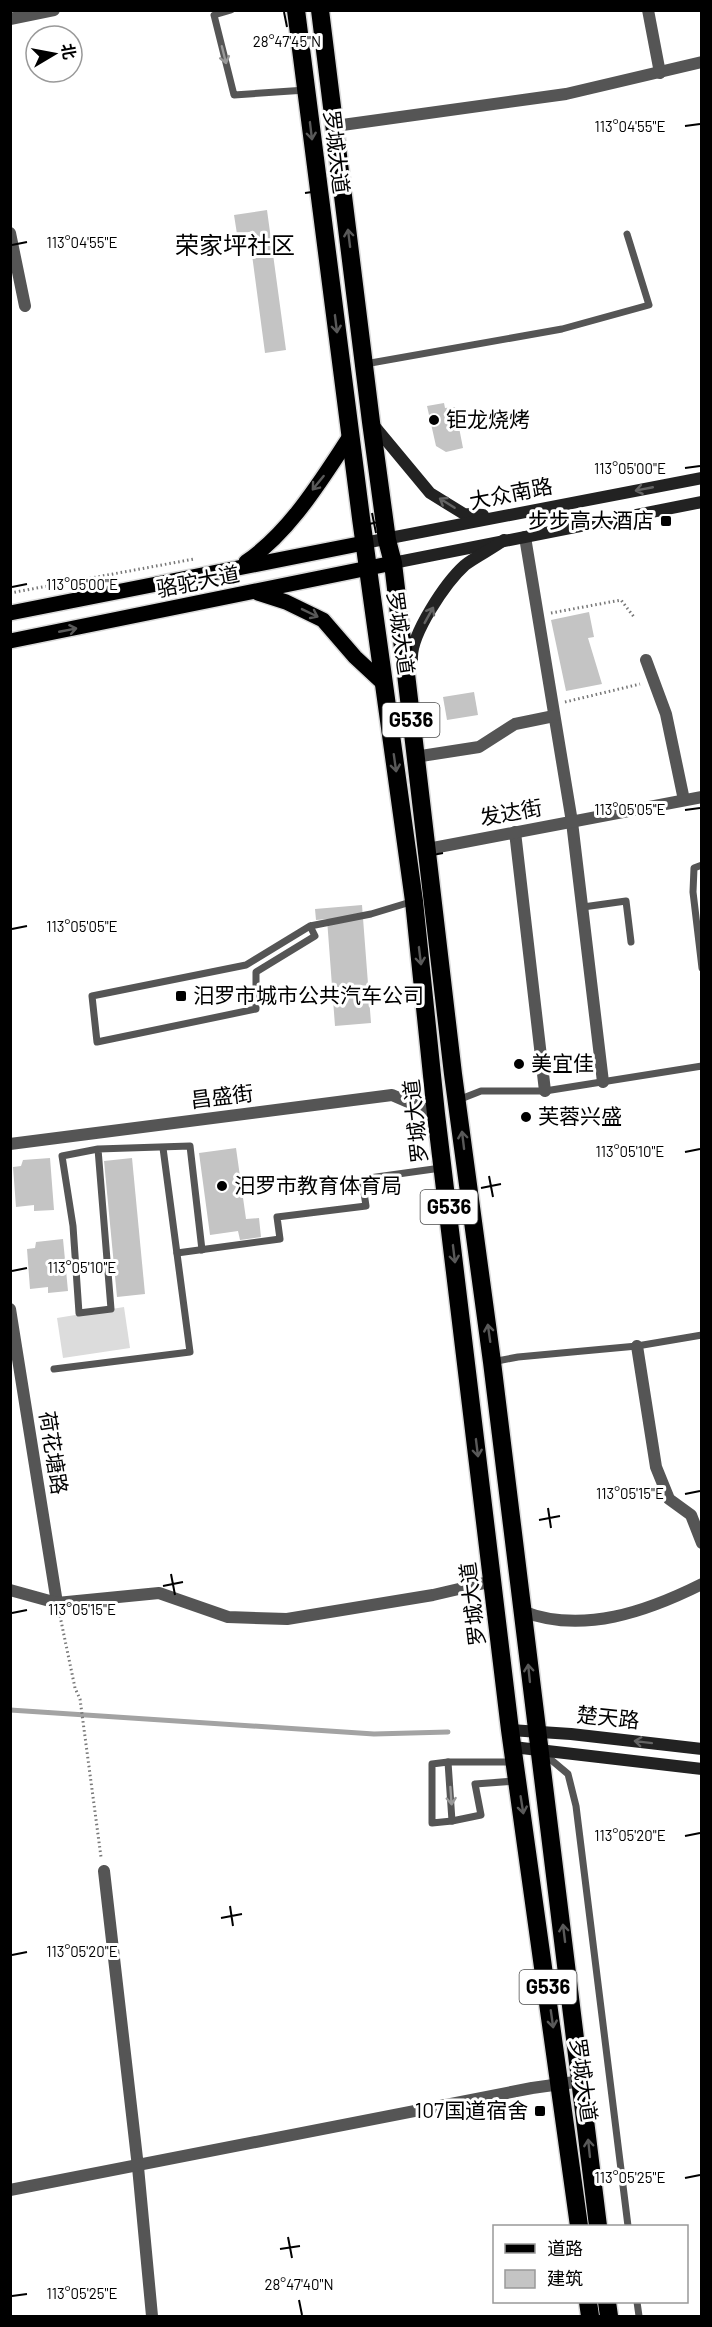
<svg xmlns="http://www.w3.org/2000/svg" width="712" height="2327" font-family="Barlow,'Noto Sans SC',sans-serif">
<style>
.green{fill:#dcdcdc}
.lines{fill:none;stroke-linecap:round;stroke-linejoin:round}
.stream{stroke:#a3a3a3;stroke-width:5}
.building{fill:#c4c4c4}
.primary-casing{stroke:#dbdbdb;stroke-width:18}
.highway-casing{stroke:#dbdbdb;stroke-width:21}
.path{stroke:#777;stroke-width:3;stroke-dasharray:1.5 3;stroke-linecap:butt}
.lane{stroke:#555;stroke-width:7}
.street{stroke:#555;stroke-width:12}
.secondary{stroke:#222;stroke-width:12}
.primary{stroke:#000;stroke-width:15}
.highway{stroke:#000;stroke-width:18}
.oneway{stroke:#999}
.oneway2{stroke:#595959}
.oneway3{stroke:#646464}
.ticks{fill:none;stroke:#000;stroke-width:2}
.poi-dot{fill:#000;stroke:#fff;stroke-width:2}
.labels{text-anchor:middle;stroke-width:6;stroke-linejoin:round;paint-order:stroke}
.shield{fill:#fff;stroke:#4c4c4c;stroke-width:1.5}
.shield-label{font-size:20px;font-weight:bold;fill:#000}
.street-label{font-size:21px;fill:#000;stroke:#fff}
.poi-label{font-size:21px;fill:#000;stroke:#fff;text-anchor:start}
.quarter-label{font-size:24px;fill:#000;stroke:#fff}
.ticks-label{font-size:15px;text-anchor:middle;fill:#000;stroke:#fff;stroke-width:6;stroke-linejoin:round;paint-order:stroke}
</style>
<rect width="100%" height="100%" fill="#fff"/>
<path class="green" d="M124 1307 130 1348 63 1358 57 1318Z"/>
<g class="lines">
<path class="stream" d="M10 1710 374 1734 448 1732"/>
</g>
<g class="building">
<path d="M267 210 286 350 265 353 249 232 237 234 234 215Z"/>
<path d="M444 403 445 408 455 407 463 448 446 452 436 446 427 406Z"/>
<path d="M589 612 594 637 588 638 602 684 566 691 551 620Z"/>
<path d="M474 692 478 715 447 720 443 697Z"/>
<path d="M362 905 371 1023 335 1026 327 919 316 920 315 909Z"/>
<path d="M236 1148 246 1219 259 1218 261 1237 240 1240 238 1231 210 1235 199 1153Z"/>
<path d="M50 1158 54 1210 34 1211V1205L16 1207 13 1167 21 1166 23 1160Z"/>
<path d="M132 1158 145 1294 117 1297 104 1161Z"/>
<path d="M63 1239 68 1291 48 1293V1287L30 1289 27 1249 35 1248 36 1242Z"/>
</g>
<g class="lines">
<defs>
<g id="primary">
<path d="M246 562C291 531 321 480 351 435"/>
<path d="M258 593 286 602 323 620 355 657 384 684"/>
<path d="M10 613 364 543"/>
<path d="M10 641 393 563"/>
</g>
<g id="highway">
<path d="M296 10 361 518 414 901 436 1114 510 1730 579 2226"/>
<path d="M320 10 371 422 387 540 393 563 453 1074 492 1362 598 2226"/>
<path d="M588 2302 590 2316"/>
<path d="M607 2302 609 2316"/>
</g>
</defs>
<use href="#primary" class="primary-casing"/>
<use href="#highway" class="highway-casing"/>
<g class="path">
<path d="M10 593 194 559"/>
<path d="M551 613 621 600 634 617"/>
<path d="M565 702 640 684"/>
<path d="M60 1616 75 1688 80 1699 101 1857"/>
</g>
<g class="lane">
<path d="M231 10 214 15 234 95 306 90"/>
<path d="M365 364 562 329 649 305 627 234"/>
<path d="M702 865 694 868 693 892 702 968"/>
<path d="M583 907 626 901 631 942"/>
<path d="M310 926 315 936 256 972V1009L97 1042 92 996 246 965 310 926 371 914 414 901"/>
<path d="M458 1100 481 1091H545L702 1066"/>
<path d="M98 1149 111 1309 79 1313 73 1226 62 1156 98 1149 190 1146 202 1250"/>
<path d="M177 1253 280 1239 277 1217 366 1206 362 1179 441 1168"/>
<path d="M492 1362 518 1357 637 1346 702 1335"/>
<path d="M54 1369 190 1352 163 1148"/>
<path d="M543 1753 568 1774 576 1806 628 2226"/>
<path d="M448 1762 432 1764V1823L452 1821"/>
<path d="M512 1762H448L452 1821 481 1815 475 1784 515 1781"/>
<path d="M637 2302 639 2316"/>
</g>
<g class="street">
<path d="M648 10 660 73"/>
<path d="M10 19 54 10"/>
<path d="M335 126 566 94 702 62"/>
<path d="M10 233 25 306"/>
<path d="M525 537 572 822 603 1082"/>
<path d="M646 660 666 714 684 800"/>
<path d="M421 756 479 747 515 724 554 716"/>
<path d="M515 832 545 1091"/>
<path d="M433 848 702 797"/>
<path d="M10 1144 392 1095 436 1114"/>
<path d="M10 1309 57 1603"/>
<path d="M637 1346 656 1467 669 1499 691 1515 702 1543"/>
<path d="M10 1590 57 1603 159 1593 228 1617 287 1619 433 1595 493 1581"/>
<path d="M522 1611C582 1635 648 1611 702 1584"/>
<path d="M104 1871 138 2167 152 2316"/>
<path d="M10 2190 532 2088 582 2081"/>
</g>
<g class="secondary">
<path d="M371 422 430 493 464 514 483 515"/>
<path d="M364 543 702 478"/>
<path d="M393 563 702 502"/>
<path d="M412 660C410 635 446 582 465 565 477 556 492 549 504 540"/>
<path d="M510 1730 571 1734 702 1749"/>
<path d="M513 1747 702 1769"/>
</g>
<use href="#primary" class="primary"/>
<use href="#highway" class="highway"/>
</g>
<defs><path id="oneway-shaft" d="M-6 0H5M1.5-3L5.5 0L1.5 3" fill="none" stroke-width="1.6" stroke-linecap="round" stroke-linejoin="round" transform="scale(1.5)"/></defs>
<g class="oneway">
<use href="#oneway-shaft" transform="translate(224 55) rotate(76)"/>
<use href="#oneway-shaft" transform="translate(451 1796) rotate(86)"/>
</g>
<g class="oneway2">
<use href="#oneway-shaft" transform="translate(311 131) rotate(83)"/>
<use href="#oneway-shaft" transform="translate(349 238) rotate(-97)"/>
<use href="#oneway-shaft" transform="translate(336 324) rotate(83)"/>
<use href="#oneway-shaft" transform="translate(318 483) rotate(129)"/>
<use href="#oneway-shaft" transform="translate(310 613) rotate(26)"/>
<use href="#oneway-shaft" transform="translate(68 630) rotate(-11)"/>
<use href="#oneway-shaft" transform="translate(395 763) rotate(82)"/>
<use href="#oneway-shaft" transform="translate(420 956) rotate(83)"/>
<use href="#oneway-shaft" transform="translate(463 1140) rotate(-97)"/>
<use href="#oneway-shaft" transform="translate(454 1254) rotate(83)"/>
<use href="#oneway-shaft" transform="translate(489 1333) rotate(-98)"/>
<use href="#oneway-shaft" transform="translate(477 1448) rotate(83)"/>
<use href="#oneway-shaft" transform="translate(529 1673) rotate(-96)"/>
<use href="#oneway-shaft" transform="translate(522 1805) rotate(81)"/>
<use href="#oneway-shaft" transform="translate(564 1933) rotate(-97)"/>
<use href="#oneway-shaft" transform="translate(552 2019) rotate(82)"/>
<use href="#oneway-shaft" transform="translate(589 2148) rotate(-96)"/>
</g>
<g class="oneway3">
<use href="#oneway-shaft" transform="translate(644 489) rotate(169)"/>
<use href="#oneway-shaft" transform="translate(447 503) rotate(-148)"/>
<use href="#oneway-shaft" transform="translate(429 615) rotate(-61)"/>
<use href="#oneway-shaft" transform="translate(643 1742) rotate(-173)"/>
</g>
<path class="ticks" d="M284 12 287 27M685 126 700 124M314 181 317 202M305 193 326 190M12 245 27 242M685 468 700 466M372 513 376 533M364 525 384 521M12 587 27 584M685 810 700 808M431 844 434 865M422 857 443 853M12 929 27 926M685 1152 700 1149M489 1176 493 1197M481 1188 501 1184M12 1271 27 1268M685 1494 700 1491M548 1508 551 1528M539 1520 560 1516M171 1574 175 1595M163 1586 183 1582M12 1613 27 1610M685 1836 700 1833M230 1906 233 1926M221 1918 242 1914M12 1955 27 1952M685 2178 700 2175M288 2237 292 2258M280 2249 300 2246M12 2296 27 2294M299 2300 302 2315"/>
<g class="poi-dot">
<circle cx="434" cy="420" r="6"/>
<rect x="660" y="515" width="12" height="12" rx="3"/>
<rect x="175" y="990" width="12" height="12" rx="3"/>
<circle cx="519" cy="1064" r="6"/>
<circle cx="526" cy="1117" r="6"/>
<circle cx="222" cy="1186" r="6"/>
<rect x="534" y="2105" width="12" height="12" rx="3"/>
</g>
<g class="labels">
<g class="shield">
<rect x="382.5" y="703" width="57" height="34" rx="4.5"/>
<rect x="420.5" y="1190" width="57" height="34" rx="4.5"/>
<rect x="519.5" y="1970" width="57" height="34" rx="4.5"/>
</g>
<g class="shield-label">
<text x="411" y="727">G536</text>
<text x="449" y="1214">G536</text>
<text x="548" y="1994">G536</text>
</g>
<g class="street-label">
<text transform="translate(336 152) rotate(83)" y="7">罗城大道</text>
<text transform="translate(511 494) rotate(-11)" y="7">大众南路</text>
<text transform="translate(198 582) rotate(-11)" y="7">骆驼大道</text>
<text transform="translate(400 633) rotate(82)" y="7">罗城大道</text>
<text transform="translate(511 813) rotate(-10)" y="7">发达街</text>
<text transform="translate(222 1097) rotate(-7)" y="7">昌盛街</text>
<text transform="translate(416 1121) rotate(-96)" y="7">罗城大道</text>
<text transform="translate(53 1453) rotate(81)" y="7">荷花塘路</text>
<text transform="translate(473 1604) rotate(-97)" y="7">罗城大道</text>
<text transform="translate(608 1718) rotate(6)" y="7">楚天路</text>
<text transform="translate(583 2080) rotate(82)" y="7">罗城大道</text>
</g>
<g class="poi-label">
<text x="446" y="427">钜龙烧烤</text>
<text x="654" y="528" text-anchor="end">步步高大酒店</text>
<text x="193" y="1003">汨罗市城市公共汽车公司</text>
<text x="531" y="1071">美宜佳</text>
<text x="538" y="1124">芙蓉兴盛</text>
<text x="234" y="1193">汨罗市教育体育局</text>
<text x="528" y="2118" text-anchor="end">107国道宿舍</text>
</g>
<g class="quarter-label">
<text x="235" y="254">荣家坪社区</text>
</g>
</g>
<g class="ticks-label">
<text x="287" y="47">28°47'45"N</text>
<text x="630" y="132">113°04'55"E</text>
<text x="82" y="248">113°04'55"E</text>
<text x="630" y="474">113°05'00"E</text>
<text x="82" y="590">113°05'00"E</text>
<text x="630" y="815">113°05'05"E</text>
<text x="82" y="932">113°05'05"E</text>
<text x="630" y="1157">113°05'10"E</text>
<text x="82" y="1273">113°05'10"E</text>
<text x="630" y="1499">113°05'15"E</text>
<text x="82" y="1615">113°05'15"E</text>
<text x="630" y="1841">113°05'20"E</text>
<text x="82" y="1957">113°05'20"E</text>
<text x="630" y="2183">113°05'25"E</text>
<text x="299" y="2290">28°47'40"N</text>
<text x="82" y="2299">113°05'25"E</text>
</g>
<rect width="712" height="2327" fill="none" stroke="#000000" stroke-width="24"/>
<rect x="493" y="2225" width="195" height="78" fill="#ffffff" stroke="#999999" stroke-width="1.5"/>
<rect x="505" y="2244" width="30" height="9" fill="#000000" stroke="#999999" stroke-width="1.5"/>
<text x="547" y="2255" font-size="18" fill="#000000">道路</text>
<rect x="505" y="2270" width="30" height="18" fill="#c4c4c4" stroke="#999999" stroke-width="1.5"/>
<text x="547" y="2285" font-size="18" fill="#000000">建筑</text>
<g transform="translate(54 54) rotate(80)"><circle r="28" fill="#ffffff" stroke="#999999" stroke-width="1.5"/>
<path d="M0-4.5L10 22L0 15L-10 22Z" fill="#000000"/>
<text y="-9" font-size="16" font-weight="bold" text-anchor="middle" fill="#000000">北</text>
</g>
</svg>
